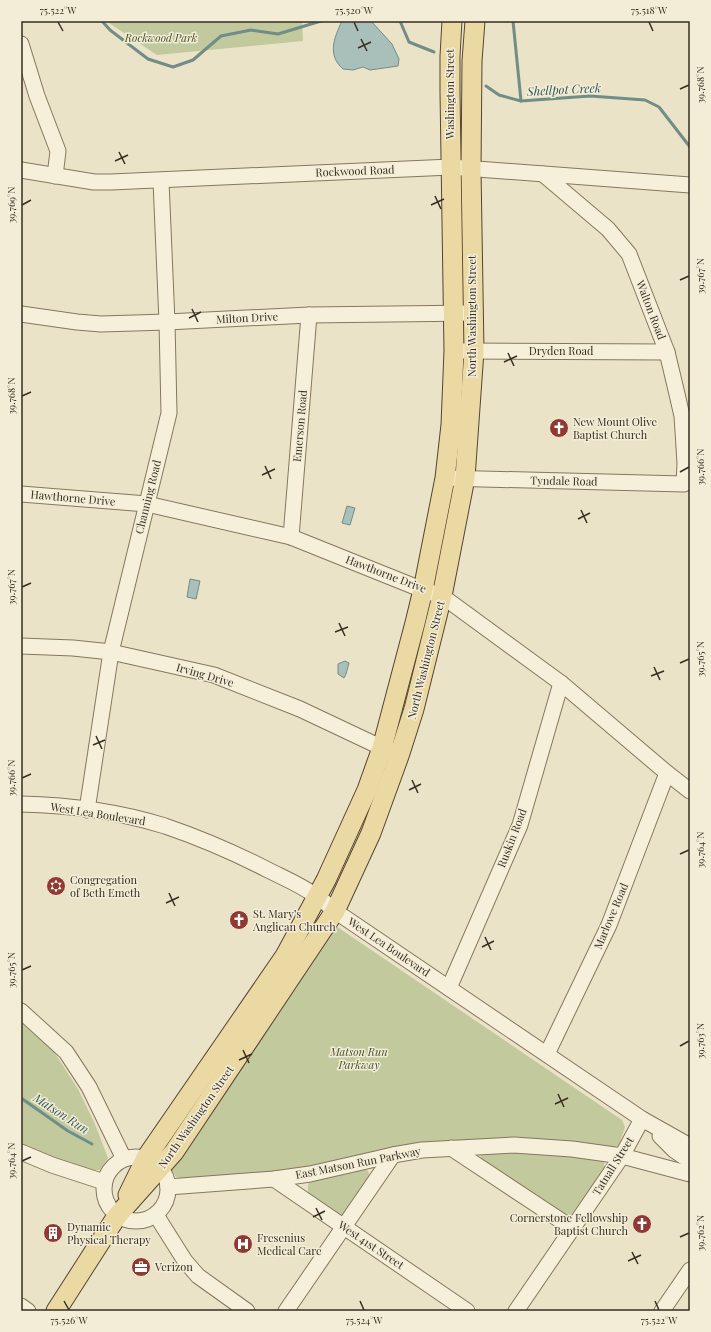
<svg xmlns="http://www.w3.org/2000/svg" width="711" height="1332" font-family="'Playfair Display',serif">
<style>
.green{fill:#c1c99d}
.water{fill:#a9c0ba;stroke:#708d88}
.lines{fill:none;stroke-linecap:round;stroke-linejoin:round}
.stream{stroke:#708d88;stroke-width:3}
.minor-casing{stroke:#86765e;stroke-width:17}
.major-casing{stroke:#544432;stroke-width:21}
.minor{stroke:#f6f0db;stroke-width:15}
.major{stroke:#ebd9a4;stroke-width:19}
.ticks{fill:none;stroke:#372d21;stroke-width:1.5}
.labels{text-anchor:middle;stroke-width:3;stroke-linejoin:round;paint-order:stroke}
.park-label{font-size:11px;font-style:italic;fill:#455229;stroke:#f3edd7}
.street-label{font-size:11px;fill:#372d21;stroke:#f3edd7}
.poi-label{font-size:11px;fill:#372d21;stroke:#f3edd7;text-anchor:start}
.water-label{font-size:12px;font-style:italic;fill:#315656;stroke:#f3edd7}
.neatline{fill:none;stroke:#372d21;stroke-width:1.5}
.ticks-label{font-size:10px;text-anchor:middle;fill:#372d21}
</style>
<rect width="100%" height="100%" fill="#ebe3c8"/>
<g class="green">
<path d="M106 21H302L303 41 157 55Z"/>
<path d="M333 924 622 1120 625 1127 619 1145 609 1150 570 1144 338 1163 195 1181 176 1177 169 1166Z"/>
<path d="M21 1023 54 1052 78 1089 94 1122 108 1158 100 1170H82L21 1144Z"/>
<path d="M514 1152 558 1154 599 1160 604 1162 605 1168 569 1218 482 1164 480 1153Z"/>
<path d="M365 1169 368 1171 370 1177 345 1213 342 1215H339L308 1193C308 1188 307 1183 311 1180Z"/>
</g>
<g class="water">
<path d="M342 21H371L392 44 399 59 398 66 370 70 363 67 353 70 343 69C327 55 334 38 342 21Z"/>
<path d="M347 506 355 508 350 525 342 523Z"/>
<path d="M190 579 200 581 196 599 187 597Z"/>
<path d="M345 661 349 663 346 674 344 678 338 674V664Z"/>
</g>
<g class="lines">
<g class="stream">
<path d="M102 21 110 30 148 59 173 67 193 60 221 36 251 30 278 34 321 21"/>
<path d="M400 21 409 42 434 52"/>
<path d="M513 21 521 101 590 96 645 100 659 107 690 147"/>
<path d="M486 86 499 95 521 101"/>
<path d="M21 1098 68 1131 92 1144"/>
</g>
<defs>
<g id="minor">
<path d="M21 44 37 96 58 151 55 176"/>
<path d="M21 170 94 182H111L451 167 690 185"/>
<path d="M21 314 77 322 101 324 167 322 309 315 474 313"/>
<path d="M464 351 667 352"/>
<path d="M445 478 684 484 685 463 682 416 677 394 667 352 629 254 608 229 543 174"/>
<path d="M21 494 147 504 291 537 423 590 442 596 561 683 667 773 690 791"/>
<path d="M291 537 309 315"/>
<path d="M21 646 73 648 111 652 214 675 300 709 391 752"/>
<path d="M21 804C68 805 120 812 165 826 200 838 235 853 268 870 284 878 301 885 316 896 323 900 329 906 335 911L642 1119 690 1146"/>
<path d="M87 810 111 652 169 413 167 322 161 181"/>
<path d="M449 988 520 825 561 683"/>
<path d="M21 1011 66 1052 89 1087 124 1159"/>
<path d="M547 1054 609 925 667 773"/>
<path d="M660 1136 674 1150 690 1161"/>
<path d="M451 1148 572 1228"/>
<path d="M21 1152 52 1165 104 1182"/>
<circle cx="136" cy="1189" r="32"/>
<path d="M274 1179 467 1311"/>
<path d="M168 1187 274 1179 310 1174 393 1155 422 1150 514 1145 572 1149 622 1156 690 1174"/>
<path d="M156 1215 185 1261 198 1276 247 1311"/>
<path d="M21 1306 28 1311"/>
<path d="M286 1311 393 1155"/>
<path d="M516 1311 622 1156 642 1119"/>
<path d="M662 1311 690 1270"/>
</g>
<g id="major">
<path d="M128 1195 146 1158 285 956 326 880 367 790 382 748 415 623 423 590 445 478 451 425 454 351 450 92V56L452 21"/>
<path d="M56 1311 117 1216 174 1152 335 911 371 833 399 756 414 709 442 596 465 478 474 351 471 169 472 61 475 21"/>
</g>
</defs>
<use href="#minor" class="minor-casing"/>
<use href="#major" class="major-casing"/>
<use href="#minor" class="minor"/>
<use href="#major" class="major"/>
</g>
<path class="ticks" d="M58 22 63 31M354 22 358 31M649 22 653 31M361 39 367 51M358 48 371 42M680 89 689 85M119 152 125 164M115 161 128 155M435 196 441 209M22 205 31 200M431 205 444 199M680 280 689 276M192 309 198 322M189 318 201 312M508 353 514 366M504 362 517 356M22 396 31 392M265 466 271 479M680 472 689 467M262 475 275 469M581 510 587 523M578 519 590 513M22 587 31 583M339 623 345 636M335 632 348 627M680 663 689 659M654 667 660 680M651 676 664 671M96 736 102 749M93 745 105 740M22 778 31 774M412 780 418 793M409 790 421 784M680 854 689 850M169 893 175 906M166 903 179 897M485 937 491 950M482 947 494 941M22 970 31 966M680 1046 689 1041M243 1050 249 1063M239 1060 252 1054M558 1094 564 1107M555 1104 568 1098M22 1161 31 1157M316 1208 322 1220M313 1217 325 1211M680 1237 689 1233M632 1252 638 1264M628 1261 641 1255M64 1301 69 1310M360 1301 364 1310M655 1301 659 1310"/>
<defs>
<symbol id="church-disc" viewBox="-11 -11 22 22"><circle r="9.5" fill="#903933" stroke="#f3edd7"/><path d="M-1.2-6h2.4v3.5h3.3v2.4h-3.3V6h-2.4V-.1h-3.3v-2.4h3.3Z" fill="#fff"/></symbol>
<symbol id="synagogue-disc" viewBox="-11 -11 22 22"><circle r="9.5" fill="#903933" stroke="#f3edd7"/><path d="M0-6.5L5.6 3.2H-5.6ZM0 6.5L5.6-3.2H-5.6Z" fill="#fff"/></symbol>
<symbol id="building-disc" viewBox="-11 -11 22 22"><circle r="9.5" fill="#903933" stroke="#f3edd7"/><path d="M-4-6H4V6H1V3H-1V6H-4ZM-2.5-4.3h1.7v1.8h-1.7ZM.8-4.3h1.7v1.8H.8ZM-2.5-1h1.7V.8h-1.7ZM.8-1h1.7V.8H.8Z" fill="#fff"/></symbol>
<symbol id="hospital-disc" viewBox="-11 -11 22 22"><circle r="9.5" fill="#903933" stroke="#f3edd7"/><path d="M-5-5h3v3.5h4V-5h3V5h-3V1.5h-4V5h-3Z" fill="#fff"/></symbol>
<symbol id="office-disc" viewBox="-11 -11 22 22"><circle r="9.5" fill="#903933" stroke="#f3edd7"/><path d="M-6-3h4V-5.5h4V-3h4V5H-6ZM-1-4.5V-3h2v-1.5ZM-6 0V1H6V0Z" fill="#fff"/></symbol>
</defs>
<g fill-rule="evenodd">
<use href="#church-disc" x="548" y="417" width="22" height="22"/>
<use href="#synagogue-disc" x="45" y="875" width="22" height="22"/>
<use href="#church-disc" x="228" y="909" width="22" height="22"/>
<use href="#church-disc" x="631" y="1213" width="22" height="22"/>
<use href="#building-disc" x="42" y="1222" width="22" height="22"/>
<use href="#hospital-disc" x="232" y="1233" width="22" height="22"/>
<use href="#office-disc" x="130" y="1256" width="22" height="22"/>
</g>
<g class="labels">
<g class="park-label">
<text x="161" y="42">Rockwood Park</text>
<text x="359" y="1056">Matson Run<tspan x="359" dy="13">Parkway</tspan></text>
</g>
<g class="street-label">
<text transform="translate(450 94) rotate(-90)" y="4">Washington Street</text>
<text transform="translate(355 171) rotate(-2)" y="4">Rockwood Road</text>
<text transform="translate(651 310) rotate(69)" y="4">Walton Road</text>
<text transform="translate(472 316) rotate(-90)" y="4">North Washington Street</text>
<text transform="translate(247 318) rotate(-3)" y="4">Milton Drive</text>
<text x="561" y="355">Dryden Road</text>
<text transform="translate(300 426) rotate(-85)" y="4">Emerson Road</text>
<text transform="translate(564 481) rotate(1)" y="4">Tyndale Road</text>
<text transform="translate(148 497) rotate(-76)" y="4">Channing Road</text>
<text transform="translate(73 498) rotate(5)" y="4">Hawthorne Drive</text>
<text transform="translate(386 574) rotate(21)" y="4">Hawthorne Drive</text>
<text transform="translate(426 660) rotate(-76)" y="4">North Washington Street</text>
<text transform="translate(205 675) rotate(16)" y="4">Irving Drive</text>
<text transform="translate(98 814) rotate(9)" y="4">West Lea Boulevard</text>
<text transform="translate(512 838) rotate(-69)" y="4">Ruskin Road</text>
<text transform="translate(611 916) rotate(-67)" y="4">Marlowe Road</text>
<text transform="translate(389 947) rotate(34)" y="4">West Lea Boulevard</text>
<text transform="translate(196 1117) rotate(-55)" y="4">North Washington Street</text>
<text transform="translate(358 1163) rotate(-11)" y="4">East Matson Run Parkway</text>
<text transform="translate(613 1166) rotate(-58)" y="4">Tatnall Street</text>
<text transform="translate(371 1245) rotate(34)" y="4">West 41st Street</text>
</g>
<g class="poi-label">
<text x="573" y="426">New Mount Olive<tspan x="573" dy="13">Baptist Church</tspan></text>
<text x="70" y="884">Congregation<tspan x="70" dy="13">of Beth Emeth</tspan></text>
<text x="253" y="918">St. Mary’s<tspan x="253" dy="13">Anglican Church</tspan></text>
<text x="628" y="1222" text-anchor="end">Cornerstone Fellowship<tspan x="628" dy="13">Baptist Church</tspan></text>
<text x="67" y="1231">Dynamic<tspan x="67" dy="13">Physical Therapy</tspan></text>
<text x="257" y="1242">Fresenius<tspan x="257" dy="13">Medical Care</tspan></text>
<text x="155" y="1271">Verizon</text>
</g>
<g class="water-label">
<text transform="translate(564 90) rotate(-3)" y="4">Shellpot Creek</text>
<text transform="translate(61 1114) rotate(33)" y="4">Matson Run</text>
</g>
</g>
<rect width="711" height="1332" fill="none" stroke="#f3edd7" stroke-width="44"/>
<rect x="22" y="22" width="667" height="1288" class="neatline"/>
<g class="ticks-label">
<text x="58" y="14">75.522°W</text>
<text x="354" y="14">75.520°W</text>
<text x="649" y="14">75.518°W</text>
<text transform="translate(700 85) rotate(-90)" y="4">39.768°N</text>
<text transform="translate(11 205) rotate(-90)" y="4">39.769°N</text>
<text transform="translate(700 276) rotate(-90)" y="4">39.767°N</text>
<text transform="translate(11 396) rotate(-90)" y="4">39.768°N</text>
<text transform="translate(700 467) rotate(-90)" y="4">39.766°N</text>
<text transform="translate(11 587) rotate(-90)" y="4">39.767°N</text>
<text transform="translate(700 659) rotate(-90)" y="4">39.765°N</text>
<text transform="translate(11 778) rotate(-90)" y="4">39.766°N</text>
<text transform="translate(700 850) rotate(-90)" y="4">39.764°N</text>
<text transform="translate(11 970) rotate(-90)" y="4">39.765°N</text>
<text transform="translate(700 1041) rotate(-90)" y="4">39.763°N</text>
<text transform="translate(11 1161) rotate(-90)" y="4">39.764°N</text>
<text transform="translate(700 1233) rotate(-90)" y="4">39.762°N</text>
<text x="69" y="1324">75.526°W</text>
<text x="364" y="1324">75.524°W</text>
<text x="659" y="1324">75.522°W</text>
</g>
</svg>
